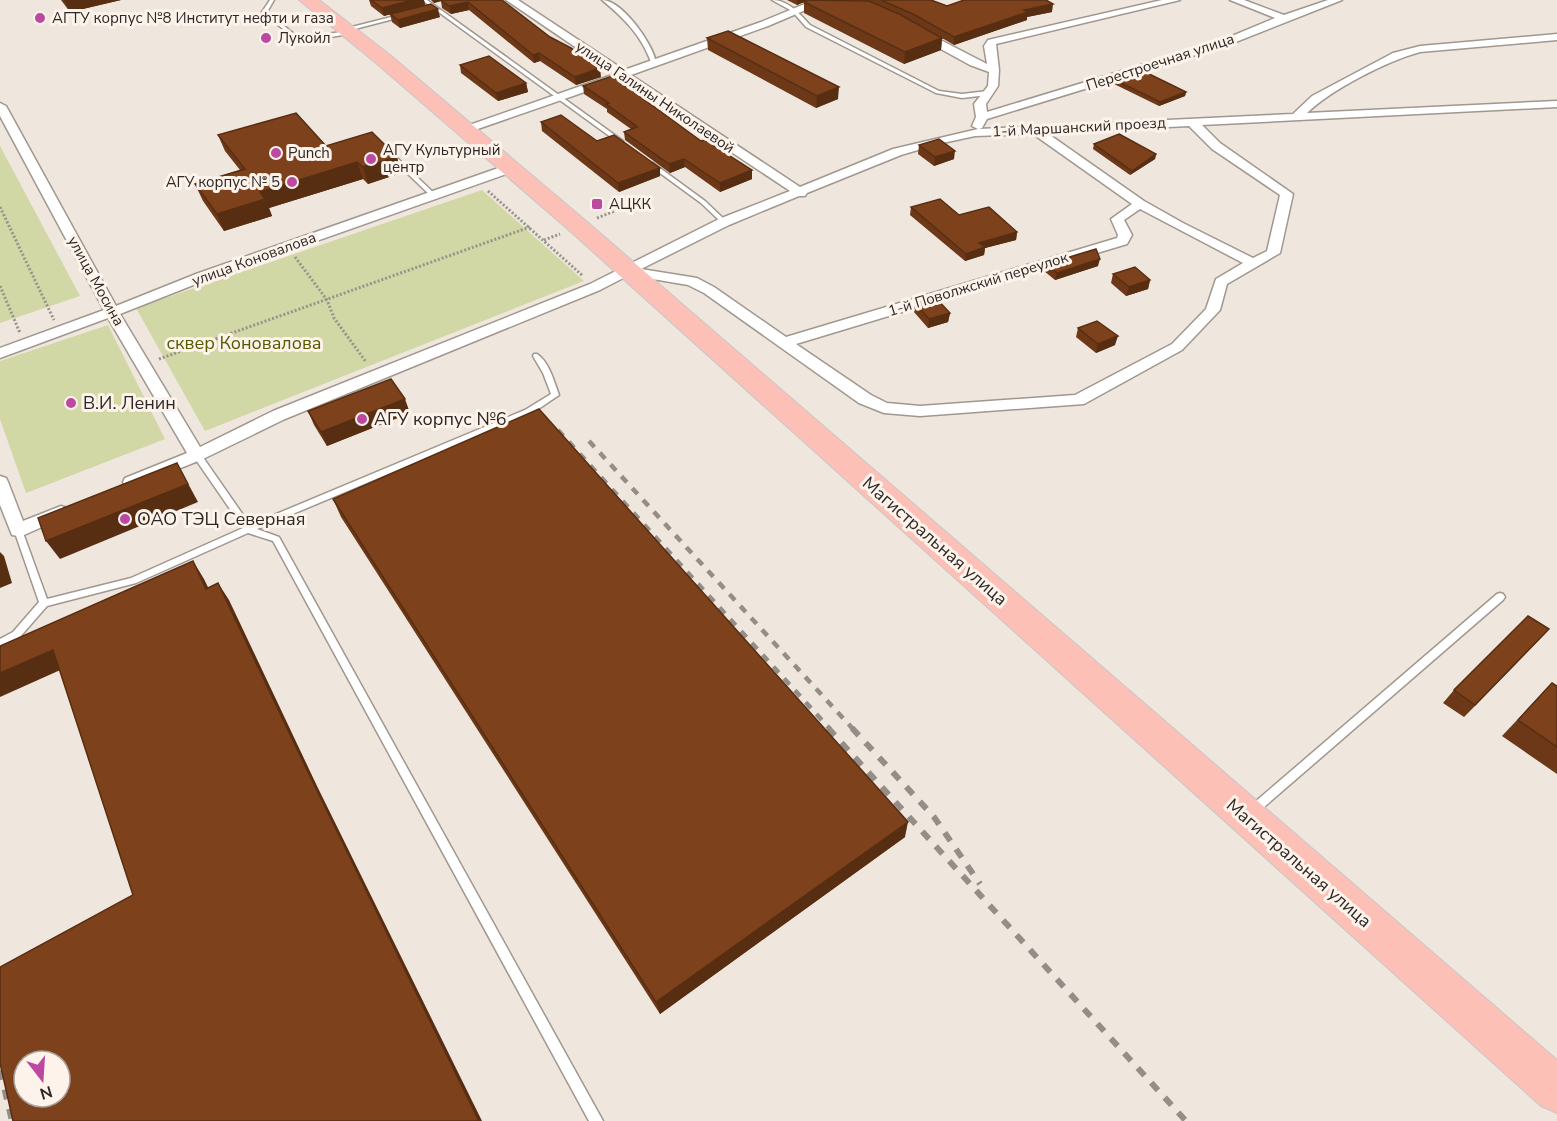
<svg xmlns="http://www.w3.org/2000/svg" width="1557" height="1121" font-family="'Nunito Sans',sans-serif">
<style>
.green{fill:#d1d7a5}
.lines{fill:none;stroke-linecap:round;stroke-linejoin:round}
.lane-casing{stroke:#a0978f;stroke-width:3}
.street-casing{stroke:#a0978f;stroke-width:3}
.highway-casing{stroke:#c8c7c6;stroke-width:2}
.path{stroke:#99938d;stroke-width:3;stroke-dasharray:2 2;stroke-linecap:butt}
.lane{fill:#fff;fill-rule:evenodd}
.street{fill:#fff;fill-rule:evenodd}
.highway{fill:#fdc0b7;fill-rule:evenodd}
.rail-far1{stroke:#948d88;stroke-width:4.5;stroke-dasharray:8 8;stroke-linecap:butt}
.rail{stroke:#948d88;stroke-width:6;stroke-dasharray:10 10;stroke-linecap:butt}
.wall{fill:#6c3817}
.shaded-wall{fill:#582e13}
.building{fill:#7d411b;stroke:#582e13;stroke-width:1.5;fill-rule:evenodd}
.poi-dot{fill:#bd48a0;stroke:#fdf3eb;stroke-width:2}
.labels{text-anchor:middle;stroke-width:6;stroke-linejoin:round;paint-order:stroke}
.far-poi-label{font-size:15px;fill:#2b2825;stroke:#fdf3eb;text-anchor:start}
.far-street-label{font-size:15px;fill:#2b2825;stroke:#fdf3eb}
.park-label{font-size:18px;fill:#555b00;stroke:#fdf3eb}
.poi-label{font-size:18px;fill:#2b2825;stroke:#fdf3eb;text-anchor:start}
.street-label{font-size:18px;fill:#2b2825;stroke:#fdf3eb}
</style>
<rect width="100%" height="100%" fill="#efe6de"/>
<g class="green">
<path d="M0 146 80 296 0 323Z"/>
<path d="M482 190 584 281 205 431 136 308Z"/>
<path d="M108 325 165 439 26 493 0 419V361Z"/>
</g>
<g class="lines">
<defs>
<g id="lane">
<path d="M270 0H274L267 12 294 34H326L350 31 353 33 326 38 293 37 262 12Z"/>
<path d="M422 0H427L623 141V143H619Z"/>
<path d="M602 0C622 0 654 45 656 63L651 62C641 35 624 18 602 0Z"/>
<path d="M772 0C788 0 799 13 810 25L939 91 962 94 988 91 991 93 988 95 962 98 936 93 806 27 792 11Z"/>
<path d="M403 14H405V16L347 31 344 29Z"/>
<path d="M388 153H392L436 195V197H432L388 155Z"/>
<path d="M649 163H653L705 201 726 221V223H722L701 203 649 165Z"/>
<path d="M534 354H537C549 362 554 381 559 395L531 414 257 529 279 537 603 1121H589L273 541 248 533 136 583 47 606 19 638 0 647V639L13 632 39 602 14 530 15 528 18 527 22 530 47 599 131 578 243 528 194 457 193 455 194 453H200L250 525 525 410 551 394 543 373 533 356Z"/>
<path d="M1500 593 1503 594 1505 597 1503 600 1256 814 1252 816 1248 814 1247 811 1248 808 1497 594Z"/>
</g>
<g id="street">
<path d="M506 0H518L624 70 761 22 812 1 829 0 768 26 631 75 800 187 893 149 978 129 972 126 976 117 974 104 988 86 989 72 970 65 917 36V32H925L987 64 984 46 988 40 1162 0H1180L996 44 999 70 998 86 986 104 987 112 1220 41 1275 18 1230 0H1244L1284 15 1328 0H1342L1228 45 987 119 982 128 979 129 1293 114 1312 96 1393 53 1420 46 1557 34V40L1420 52C1387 61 1332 89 1307 113L1557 101V107L1202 125 1220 143 1293 194 1280 253 1227 284 1220 310 1182 350 1084 404 920 416 884 413 859 403 704 293 688 285 629 275 600 290 285 419 203 459 131 488 125 486 123 482 125 478 187 453 108 318 0 358V348L104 310 0 116V103L6 106 116 306 196 274 504 166 508 165 514 169 512 172 206 280 120 314 200 447 273 411 590 284 719 219 790 191 622 79 469 132H461V128L615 74ZM1189 126 1212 149 1280 195 1267 251 1253 258 1183 223 1144 201 1047 133ZM1033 134 1132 204 1111 219 1118 235 1117 238 786 337 714 287 697 278 641 269 729 225 799 196H805L807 193 901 155 938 144 975 136ZM1140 209 1243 263 1216 279 1206 309 1172 344 1075 395 920 406 887 403 871 395 796 344 1127 244 1132 235 1124 220Z"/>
<path d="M0 476 6 478 8 482 23 521 61 506 67 508 70 512 67 516 24 535 18 536 12 535 0 505Z"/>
</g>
<path id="highway" d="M299 0H319L390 55 586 221 1557 1060V1113L1541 1106 570 231 376 63Z"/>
</defs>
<use href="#lane" class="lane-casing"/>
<use href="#street" class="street-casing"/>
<use href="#highway" class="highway-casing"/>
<g class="path">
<path d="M488 191 583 276"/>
<path d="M0 207 54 320"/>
<path d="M597 218 615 211"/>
<path d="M544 240 560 234"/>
<path d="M295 257 327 300 334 318 366 362"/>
<path d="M0 286 20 333"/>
<path d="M159 359 530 227"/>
</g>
<use href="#lane" class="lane"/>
<use href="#street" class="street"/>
<use href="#highway" class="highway"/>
<g class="rail-far1">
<path d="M558 430 830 729"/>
<path d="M589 441 853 729"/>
</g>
<g class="rail">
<path d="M828 728 1186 1121"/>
<path d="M852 728 934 817 980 884"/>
<path d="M0 1070 12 1121"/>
</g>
</g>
<g class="wall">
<path d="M61 0H121L70 12Z"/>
<path d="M369 0H424L425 5 440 17 400 28 392 22 390 14 384 16 371 6Z"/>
<path d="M431 0H502L601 77 576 85 540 61 534 63 469 10 451 14 442 8 441 1 434 3Z"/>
<path d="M787 0H931L947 6 1052 12 1027 17V20L954 45 942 38 941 50 904 64 804 13V2L797 5Z"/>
<path d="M707 38 838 99 816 108 708 50Z"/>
<path d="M460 65 526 83 528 92 498 101 461 73Z"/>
<path d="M1113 79 1186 92 1185 96 1159 106 1112 83Z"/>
<path d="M583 86 752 179 720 192 685 167 670 173 625 140 624 132 631 129 607 112V109L584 94Z"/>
<path d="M541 122 597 141 660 176 619 192 542 131Z"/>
<path d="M218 135 326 146 397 157 401 173 368 184 363 179 269 208 272 216 224 231 203 201 195 184 240 170 225 151Z"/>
<path d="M1094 144 1156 154 1155 159 1130 175 1093 149Z"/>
<path d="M919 145 954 159 934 166 918 154Z"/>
<path d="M911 207 959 215 1017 232 1016 240 985 248 984 255 965 261 910 215Z"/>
<path d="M1046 264 1098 266 1055 280 1044 271Z"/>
<path d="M1113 274 1150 280 1148 289 1126 296 1111 283Z"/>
<path d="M915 303 950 313 948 322 928 328 914 312Z"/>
<path d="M1078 328 1115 345 1096 353 1076 337Z"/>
<path d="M308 411 410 413 327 446 314 425Z"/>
<path d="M333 499 905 837 660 1014 341 517Z"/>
<path d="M1549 629 1464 717 1443 703 1454 690Z"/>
<path d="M1552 683 1557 686V774L1502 736Z"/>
</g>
<g class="shaded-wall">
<path d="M64 0H121L70 12Z"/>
<path d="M413 0H424L425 5 384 16 382 8Z"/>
<path d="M434 0H449H440L441 1 434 3Z"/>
<path d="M797 0H809L797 5Z"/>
<path d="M468 2 469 10 451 14 449 6Z"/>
<path d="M1053 4 1052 12 1027 17V20L954 45V37L1024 10Z"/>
<path d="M438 9 440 17 400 28 398 20Z"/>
<path d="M942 38 941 50 904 64 905 52Z"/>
<path d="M539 53 540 61 534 63 533 55Z"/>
<path d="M600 68 601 77 576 85 575 77Z"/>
<path d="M526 83 528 92 498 101 496 93Z"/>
<path d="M839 87 838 99 816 108 817 96Z"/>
<path d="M1186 92 1185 96 1159 106 1160 102Z"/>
<path d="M955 151 954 159 934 166 935 157Z"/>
<path d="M1156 154 1155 159 1130 175 1132 171Z"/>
<path d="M397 157 401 173 368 184 363 167Z"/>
<path d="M684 159 685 167 670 173 669 164Z"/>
<path d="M357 162 363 179 269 208 272 216 224 231 217 214 260 192Z"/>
<path d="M660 168V176L619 192 618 183Z"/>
<path d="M752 170V179L720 192V183Z"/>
<path d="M1017 232 1016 240 985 248 984 255 965 261 966 254 979 243Z"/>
<path d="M1100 259 1098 266 1055 280 1057 273Z"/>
<path d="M1150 280 1148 289 1126 296 1129 287Z"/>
<path d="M950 313 948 322 928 328 929 319Z"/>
<path d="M1118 336 1115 345 1096 353 1098 344Z"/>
<path d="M405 399 410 413 327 446 321 432Z"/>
<path d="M177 463 198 502 60 559 46 541Z"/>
<path d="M0 552 4 556 12 583 0 588Z"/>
<path d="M193 561 204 579 217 606 206 589Z"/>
<path d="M218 583 229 600 317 786 482 1121H479L307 770Z"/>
<path d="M1549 629 1537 642 1464 717 1475 705Z"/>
<path d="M53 650 67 667 0 697V673Z"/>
<path d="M908 822 905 837 660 1014 656 1002Z"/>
</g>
<g class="building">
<path d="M371 0H413L382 8Z"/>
<path d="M440 0H502L550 37 571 48 600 68 575 77 539 53 533 55 468 2 449 6Z"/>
<path d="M808 0 869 1 899 14 942 38 905 52 804 2Z"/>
<path d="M881 0H931L947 6 964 0H1046L1053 4 1024 10 1028 12 954 37 913 14Z"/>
<path d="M431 4 438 9 398 20 390 14Z"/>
<path d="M728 31 839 87 817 96 707 38Z"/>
<path d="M489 56 526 83 496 93 460 65Z"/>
<path d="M1141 70 1186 92 1160 102 1113 79Z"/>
<path d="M612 76 701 141 705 140 752 170 720 183 684 159 669 164 624 132 637 127 635 125 606 104 609 103 583 86Z"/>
<path d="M296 113 326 146 372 132 397 157 363 167 357 162 260 192 265 199 217 214 195 184 245 169 218 135Z"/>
<path d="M561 115 597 141 614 135 660 168 618 183 541 122Z"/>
<path d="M1119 134 1156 154 1132 171 1094 144Z"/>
<path d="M939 139 955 151 935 157 919 145Z"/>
<path d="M940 199 959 215 989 207 1017 232 979 243 985 247 966 254 911 207Z"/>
<path d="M1096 249 1100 259 1057 273 1046 264Z"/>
<path d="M1135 267 1150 280 1129 287 1113 274Z"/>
<path d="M935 297 950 313 929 319 915 303Z"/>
<path d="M1097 321 1118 336 1098 344 1078 328Z"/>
<path d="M391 379 405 399 321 432 308 411Z"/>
<path d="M539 409 908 822 656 1002 333 499Z"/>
<path d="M177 463 188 484 46 541 38 518Z"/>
<path d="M193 561 206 589 218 583 307 770 479 1121H13L0 1063V967L133 895 53 650 0 673V646ZM24 1061H60V1097H24Z"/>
<path d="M1528 616 1549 629 1475 705 1454 690Z"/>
<path d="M1552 683 1557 686V747L1518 720Z"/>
</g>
<g class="poi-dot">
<circle cx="40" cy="18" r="6"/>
<circle cx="266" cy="38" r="6"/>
<circle cx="276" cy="153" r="6"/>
<circle cx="371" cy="159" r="6"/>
<circle cx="292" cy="182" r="6"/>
<rect x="591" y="198" width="12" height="12" rx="3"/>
<circle cx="71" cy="403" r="6"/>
<circle cx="362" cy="419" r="6"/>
<circle cx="125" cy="519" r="6"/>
</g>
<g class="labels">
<g class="far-poi-label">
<text x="52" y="23">АГТУ корпус №8 Институт нефти и газа</text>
<text x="278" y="43">Лукойл</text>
<text x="383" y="155">АГУ Культурный<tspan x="383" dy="17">центр</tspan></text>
<text x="288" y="158">Punch</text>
<text x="280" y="187" text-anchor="end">АГУ корпус № 5</text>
<text x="609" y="209">АЦКК</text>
</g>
<g class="far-street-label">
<text transform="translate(1160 62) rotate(-18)" y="5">Перестроечная улица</text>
<text transform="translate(655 97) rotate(34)" y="5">улица Галины Николаевой</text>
<text transform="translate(1079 127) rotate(-3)" y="5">1-й Маршанский проезд</text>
<text transform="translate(254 259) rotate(-20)" y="5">улица Коновалова</text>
<text transform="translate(96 281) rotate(61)" y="5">улица Мосина</text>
<text transform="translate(978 284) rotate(-17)" y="5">1-й Поволжский переулок</text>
</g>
<g class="park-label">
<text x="244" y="349">сквер Коновалова</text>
</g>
<g class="poi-label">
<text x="83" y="409">В.И. Ленин</text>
<text x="374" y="425">АГУ корпус №6</text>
<text x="137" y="525">ОАО ТЭЦ Северная</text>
</g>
<g class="street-label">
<text transform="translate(935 541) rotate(41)" y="6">Магистральная улица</text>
<text transform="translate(1299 863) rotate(41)" y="6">Магистральная улица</text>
</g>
</g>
<g transform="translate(42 1079) rotate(163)"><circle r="28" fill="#fdf3eb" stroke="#a9a29c" stroke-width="1.5"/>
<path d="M0-4.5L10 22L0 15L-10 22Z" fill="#bd48a0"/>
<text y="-9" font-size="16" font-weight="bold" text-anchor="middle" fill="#2b2825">N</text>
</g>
</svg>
